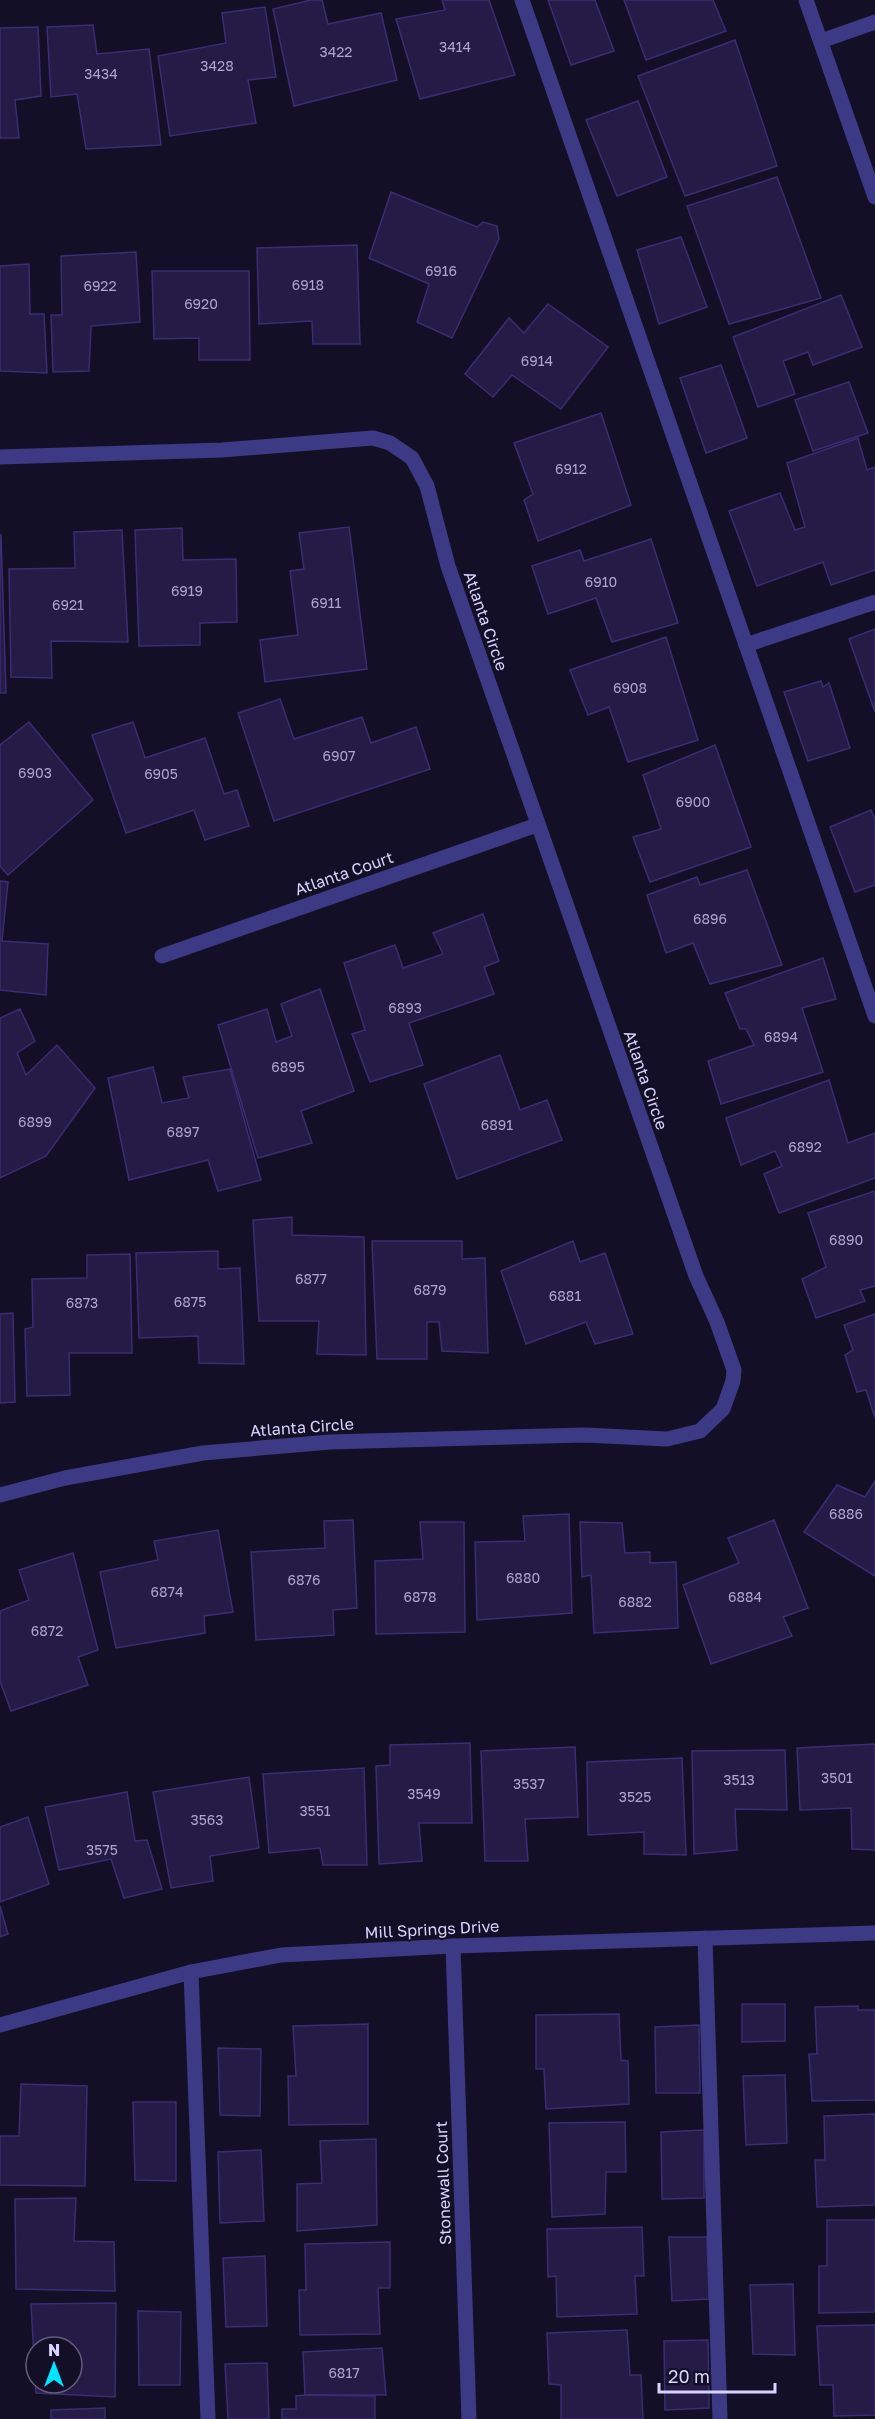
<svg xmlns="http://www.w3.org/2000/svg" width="875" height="2419" font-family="'Golos Text',sans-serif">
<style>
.building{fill:#241b47;stroke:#3b2d73;stroke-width:1.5;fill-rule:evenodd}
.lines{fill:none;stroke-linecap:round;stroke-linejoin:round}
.lane{stroke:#3d3a85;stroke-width:15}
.street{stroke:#3d3a85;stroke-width:15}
.labels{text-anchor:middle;stroke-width:4.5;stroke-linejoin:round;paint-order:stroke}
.number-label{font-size:14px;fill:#aca6d1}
.street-label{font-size:16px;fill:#d9d4ff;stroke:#130f26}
</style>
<rect width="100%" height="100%" fill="#130f26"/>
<g class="building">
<path d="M311 0H322L328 24 381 13 397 80 294 106 273 9Z"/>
<path d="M442 0H489L515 75 420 99 396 19 445 10Z"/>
<path d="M548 0H595L614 51 571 65Z"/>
<path d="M624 0H713L726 31 646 60Z"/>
<path d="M265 7 276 77 248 80 256 123 170 136 158 56 226 43 222 13Z"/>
<path d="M93 25 97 54 149 49 161 145 86 149 77 94 51 97 47 27Z"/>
<path d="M38 27 41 96 15 100 19 138H0V28Z"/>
<path d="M735 40 777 166 685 196 638 76Z"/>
<path d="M638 101 667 177 617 196 586 120Z"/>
<path d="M777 177 821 298 729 324 687 206Z"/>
<path d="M391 192 477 227 483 222 497 226 499 239 452 338 417 322 429 284 369 258Z"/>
<path d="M681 237 707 307 659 324 637 250Z"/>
<path d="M357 245 360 344H313L312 321 259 324 257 248Z"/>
<path d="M136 252 140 322 91 326 89 371 53 372 51 315H62L61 256Z"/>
<path d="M29 264 30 314H44L47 373 0 371V266Z"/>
<path d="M152 271H249L250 360H199V338L154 339Z"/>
<path d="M841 295 862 347 813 365 808 352 783 361 795 394 758 407 733 337Z"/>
<path d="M548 304 608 347 561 409 512 375 493 397 465 374 509 318 524 333Z"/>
<path d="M721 365 747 438 706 453 680 378Z"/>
<path d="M849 382 868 433 813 451 795 400Z"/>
<path d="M601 413 631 505 538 541 524 500 533 494 514 443Z"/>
<path d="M858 438 867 470 875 467V570L831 585 823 562 757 586 729 511 780 493 795 530 805 527 787 463Z"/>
<path d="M349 527 367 669 265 682 260 640 298 635 290 571 304 569 299 533Z"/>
<path d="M182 528 183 560 236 559 237 622 200 623V645L139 646 135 530Z"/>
<path d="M122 530 128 642 51 641 52 678 11 677 9 569 75 568 74 532Z"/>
<path d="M0 535H1L6 693H0Z"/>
<path d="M651 539 678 623 612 642 596 598 548 614 532 566 580 550 584 561Z"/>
<path d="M875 629V712L849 639Z"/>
<path d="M666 637 698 740 628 762 609 707 588 715 570 670Z"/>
<path d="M821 681 823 687 829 683 850 748 808 761 784 692Z"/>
<path d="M280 699 294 739 362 717 371 743 416 727 430 769 274 821 238 713Z"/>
<path d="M29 722 93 800 8 875 0 866V745Z"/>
<path d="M133 722 145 758 205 738 224 794 237 790 249 826 205 840 194 810 126 833 92 735Z"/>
<path d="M715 745 751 847 650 882 633 837 661 829 643 775Z"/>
<path d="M871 810 875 820V885L855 892 830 827Z"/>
<path d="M747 870 782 965 710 984 693 943 666 953 647 895 697 877 700 885Z"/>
<path d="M0 881 8 882 2 941 48 944 46 995 0 990Z"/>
<path d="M483 914 499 961 484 967 494 994 409 1023 423 1065 370 1082 352 1034 365 1030 344 963 395 945 403 968 443 954 433 933Z"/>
<path d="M823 958 836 999 802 1008 823 1072 721 1104 708 1061 754 1045 746 1029H740L725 993Z"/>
<path d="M320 989 354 1091 301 1111 312 1143 258 1158 218 1025 267 1009 276 1042 292 1036 281 1004Z"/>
<path d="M20 1009 35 1041 17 1053 26 1075 57 1045 95 1088 46 1156 0 1178V1018Z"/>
<path d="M500 1055 520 1110 547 1100 562 1140 457 1179 424 1084Z"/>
<path d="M153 1067 162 1103 189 1098 183 1077 230 1069 261 1180 218 1191 208 1160 129 1180 108 1078Z"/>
<path d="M829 1080 848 1143 875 1133V1178L779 1213 764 1174 782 1166 775 1151 741 1165 726 1118Z"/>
<path d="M875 1191V1286L860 1290 865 1301 816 1318 802 1279 826 1267 808 1213Z"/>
<path d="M292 1217V1235L364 1237 366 1355 317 1354 319 1321H259L253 1220Z"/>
<path d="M372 1241H462V1259L485 1258 488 1353 442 1351 439 1322H427V1359H377Z"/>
<path d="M573 1241 580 1262 605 1253 633 1334 595 1344 586 1322 526 1344 501 1271Z"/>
<path d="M218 1251V1269L240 1268 244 1364 199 1363 198 1336 139 1338 136 1253Z"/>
<path d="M130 1254 132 1353H69L70 1395 27 1396 25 1329 33 1327 32 1279 87 1278V1255Z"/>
<path d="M13 1313 15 1402 0 1403V1314Z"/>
<path d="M875 1314V1418L866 1390 857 1392 845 1355 853 1350 844 1325Z"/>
<path d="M875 1481V1576L804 1532 837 1485 865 1497Z"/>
<path d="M569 1514 572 1613 477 1620 475 1542 525 1541 523 1516Z"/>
<path d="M353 1520 357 1608 333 1610 334 1635 256 1640 251 1552 325 1548 324 1521Z"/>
<path d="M774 1520 808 1608 783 1617 792 1636 711 1664 683 1585 739 1563 728 1538Z"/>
<path d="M420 1522H464L465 1632 376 1634 375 1561 423 1559Z"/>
<path d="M580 1522 622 1523 625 1553 650 1552V1563L676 1562 678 1628 594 1633 591 1575 582 1577Z"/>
<path d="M218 1530 233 1612 204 1616 205 1633 116 1648 100 1572 158 1560 154 1541Z"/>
<path d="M73 1553 98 1650 78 1657 88 1685 11 1711 0 1681V1611L29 1600 19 1570Z"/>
<path d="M470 1743 472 1823H419L422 1861 379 1864 376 1766 390 1765V1745Z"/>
<path d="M875 1744V1850L852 1849 851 1808 800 1810 797 1748Z"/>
<path d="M575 1747 578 1817 525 1819 528 1861H485L481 1751Z"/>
<path d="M785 1750 787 1810 735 1809 737 1850 694 1854 692 1751Z"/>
<path d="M682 1758 686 1855 644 1854V1832L588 1835 587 1762Z"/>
<path d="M364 1768 367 1865H323L320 1848 269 1853 263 1774Z"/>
<path d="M249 1777 259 1848 210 1856 213 1881 171 1888 153 1792Z"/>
<path d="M127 1792 135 1841 147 1840 162 1889 124 1898 111 1859 59 1870 45 1807Z"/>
<path d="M28 1817 49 1884 0 1902V1827Z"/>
<path d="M0 1906 8 1934 0 1937Z"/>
<path d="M742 2004H785V2041L742 2042Z"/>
<path d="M858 2006V2010H875V2100L812 2101 809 2054H817L815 2007Z"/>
<path d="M619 2014 621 2060 628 2061 629 2104 546 2109 544 2069H536V2015Z"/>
<path d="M368 2024V2124L289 2125 288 2076H296L293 2026Z"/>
<path d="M699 2025 700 2093H656L655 2027Z"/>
<path d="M218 2048 261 2049 260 2116 220 2115Z"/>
<path d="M785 2075 787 2143 746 2145 743 2076Z"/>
<path d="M21 2084 87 2086 85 2186 0 2185V2136H19Z"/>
<path d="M133 2102H176V2181L135 2180Z"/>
<path d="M875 2114V2205L817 2207 815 2160H825L824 2116Z"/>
<path d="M625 2122 626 2172H606L605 2214 552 2217 549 2123Z"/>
<path d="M704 2130V2198L662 2199 661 2132Z"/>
<path d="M376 2139 377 2225 297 2231V2184L322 2183 320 2141Z"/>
<path d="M261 2150 264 2221 220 2223 218 2152Z"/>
<path d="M76 2198 74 2241 114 2242 115 2291 16 2289 15 2199Z"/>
<path d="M827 2220H875V2312L819 2313V2266H827Z"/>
<path d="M642 2227 644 2276H635L637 2314 557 2317 556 2276 548 2277 547 2229Z"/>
<path d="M669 2237H707L709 2299 672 2301Z"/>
<path d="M390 2242V2288H378L380 2334 300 2335 299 2290H306L305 2244Z"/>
<path d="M265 2256 267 2326 226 2327 223 2258Z"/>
<path d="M793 2284 795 2355 753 2354 750 2285Z"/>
<path d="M116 2303 115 2397 36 2393 31 2304ZM36 2347H72V2383H36Z"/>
<path d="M138 2311 181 2312 180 2385H139Z"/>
<path d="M875 2325V2415L834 2416 833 2385H820L817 2326Z"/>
<path d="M627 2330 630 2375H641L643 2419H561V2385L549 2384 547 2333Z"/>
<path d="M708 2340 709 2408 665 2410 664 2341Z"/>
<path d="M382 2348 386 2395H305L303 2352Z"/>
<path d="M267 2363 269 2419H228L225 2364Z"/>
<path d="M305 2395 375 2396V2419H282V2409H296V2396Z"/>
<path d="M105 2408V2419H51V2410Z"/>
</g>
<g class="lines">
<g class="lane">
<path d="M522 0 875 1016"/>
<path d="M821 41 875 22"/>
<path d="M746 645 875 602"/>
<path d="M705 1938 720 2419"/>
<path d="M191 1972 208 2419"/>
</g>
<g class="street">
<path d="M806 0 875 197"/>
<path d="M0 457 222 450 373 438 390 443 412 458 427 486 448 566 696 1276 717 1322 734 1370 733 1381 723 1409 700 1431 667 1439 585 1435 330 1442 203 1453 65 1478 0 1495"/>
<path d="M162 956 537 825"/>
<path d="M453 1946 469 2419"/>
<path d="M0 2025 191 1972 281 1955 453 1946 875 1933"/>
</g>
</g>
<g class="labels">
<g class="number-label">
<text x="455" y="52">3414</text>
<text x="336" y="57">3422</text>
<text x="217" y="71">3428</text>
<text x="101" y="79">3434</text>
<text x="441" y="276">6916</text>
<text x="308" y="290">6918</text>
<text x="100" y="291">6922</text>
<text x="201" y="309">6920</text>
<text x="537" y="366">6914</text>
<text x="571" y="474">6912</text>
<text x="601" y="587">6910</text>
<text x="187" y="596">6919</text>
<text x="326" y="608">6911</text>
<text x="68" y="610">6921</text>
<text x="630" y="693">6908</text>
<text x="339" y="761">6907</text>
<text x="35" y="778">6903</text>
<text x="161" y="779">6905</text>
<text x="693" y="807">6900</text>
<text x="710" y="924">6896</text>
<text x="405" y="1013">6893</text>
<text x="781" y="1042">6894</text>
<text x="288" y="1072">6895</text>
<text x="35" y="1127">6899</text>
<text x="497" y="1130">6891</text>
<text x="183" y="1137">6897</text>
<text x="805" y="1152">6892</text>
<text x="846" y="1245">6890</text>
<text x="311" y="1284">6877</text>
<text x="430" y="1295">6879</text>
<text x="565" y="1301">6881</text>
<text x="190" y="1307">6875</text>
<text x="82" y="1308">6873</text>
<text x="846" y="1519">6886</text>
<text x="523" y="1583">6880</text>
<text x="304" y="1585">6876</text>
<text x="167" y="1597">6874</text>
<text x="420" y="1602">6878</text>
<text x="745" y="1602">6884</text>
<text x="635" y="1607">6882</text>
<text x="47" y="1636">6872</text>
<text x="837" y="1783">3501</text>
<text x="739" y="1785">3513</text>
<text x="529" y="1789">3537</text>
<text x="424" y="1799">3549</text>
<text x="635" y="1802">3525</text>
<text x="315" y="1816">3551</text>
<text x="207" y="1825">3563</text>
<text x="102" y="1855">3575</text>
<text x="344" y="2378">6817</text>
</g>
<g class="street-label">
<text transform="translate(486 621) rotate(71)" y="6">Atlanta Circle</text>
<text transform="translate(344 873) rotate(-19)" y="6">Atlanta Court</text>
<text transform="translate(646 1080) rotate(71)" y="6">Atlanta Circle</text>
<text transform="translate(302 1427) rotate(-4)" y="6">Atlanta Circle</text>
<text transform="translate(432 1929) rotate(-3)" y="6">Mill Springs Drive</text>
<text transform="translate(443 2183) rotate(-92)" y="6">Stonewall Court</text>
</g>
</g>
<g transform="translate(54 2365)"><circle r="28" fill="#130f26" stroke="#625e7d" stroke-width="1.5"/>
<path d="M0-4.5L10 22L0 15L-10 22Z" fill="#00e5ff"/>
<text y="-9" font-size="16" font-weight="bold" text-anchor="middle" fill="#d9d4ff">N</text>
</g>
<path d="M659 2383v9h116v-9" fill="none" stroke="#d9d4ff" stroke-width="3"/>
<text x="668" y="2383" font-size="18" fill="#d9d4ff" stroke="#130f26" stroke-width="4.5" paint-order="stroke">20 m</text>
</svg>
